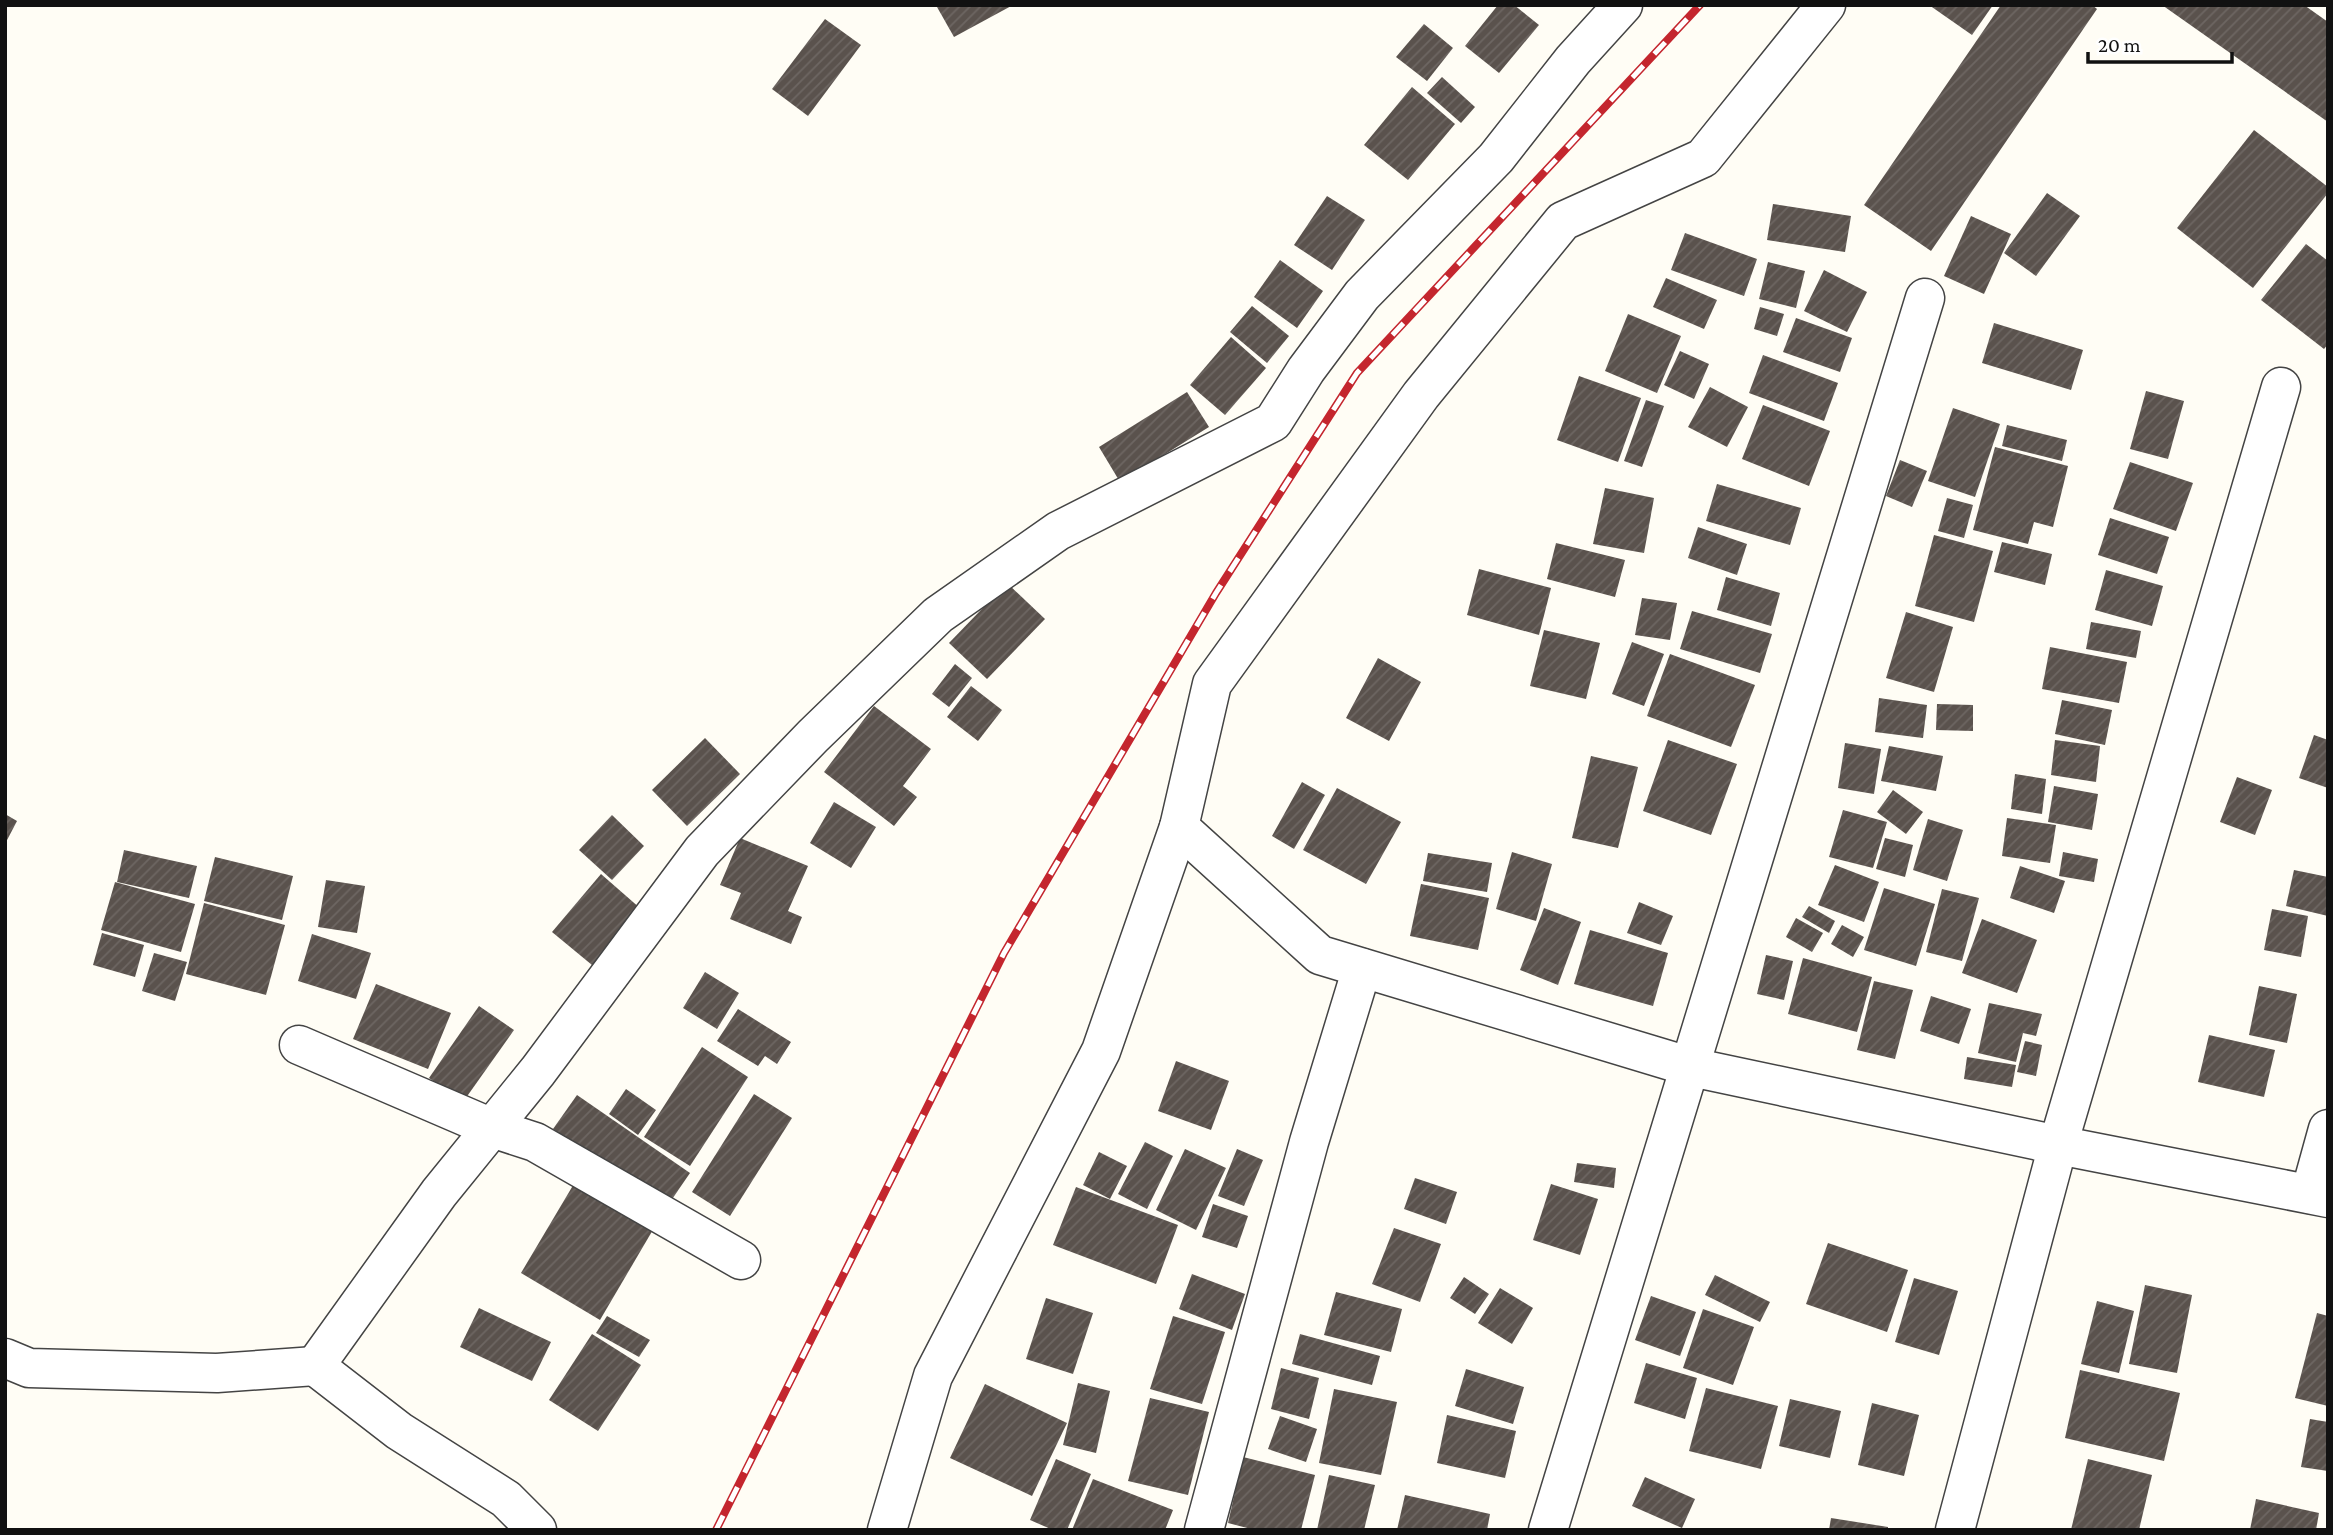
<svg xmlns="http://www.w3.org/2000/svg" width="2333" height="1535" font-family="'Crimson Pro',serif">
<style>
.building{fill:url(#building-hatch)}
.lines{fill:none;stroke-linecap:round;stroke-linejoin:round}
.street-casing{stroke:#444;stroke-width:41}
.street{stroke:#fff;stroke-width:38}
.rail-casing{stroke:#c4262e;stroke-width:8}
.rail{stroke:#fff;stroke-width:5;stroke-dasharray:16;stroke-linecap:butt}
</style>
<defs>
<pattern id="building-hatch" width="6" height="6" patternUnits="userSpaceOnUse" patternTransform="scale(1.75)"><rect width="6" height="6" fill="#5a524d"/><path d="M-1 1l2-2M0 6l6-6M5 7l2-2" fill="none" stroke="#6d6662"/></pattern>
</defs>
<rect width="100%" height="100%" fill="#fffdf5"/>
<g class="building">
<path d="M941 5H1013L954 37 937 7Z"/>
<path d="M1498 5H1514L1539 25 1499 73 1465 46Z"/>
<path d="M1929 5H1993L1972 35Z"/>
<path d="M2001 5H2092L2097 9 1931 251 1864 205Z"/>
<path d="M2162 5H2304L2328 22V122Z"/>
<path d="M825 19 861 45 808 116 772 89Z"/>
<path d="M1424 24 1453 48 1427 81 1396 57Z"/>
<path d="M1442 77 1475 107 1461 123 1427 93Z"/>
<path d="M1412 87 1455 124 1408 180 1364 145Z"/>
<path d="M2254 130 2328 187V193L2253 288 2177 228Z"/>
<path d="M2047 193 2080 216 2036 276 2004 253Z"/>
<path d="M1327 196 1365 220 1332 270 1294 245Z"/>
<path d="M1773 204 1851 216 1845 252 1767 240Z"/>
<path d="M1971 216 2011 234 1984 294 1944 276Z"/>
<path d="M1685 233 1757 259 1744 296 1671 270Z"/>
<path d="M2306 244 2328 261V344L2324 349 2261 300Z"/>
<path d="M1280 260 1323 291 1297 328 1254 297Z"/>
<path d="M1768 262 1805 271 1796 308 1759 299Z"/>
<path d="M1824 270 1867 292 1847 332 1804 311Z"/>
<path d="M1666 278 1717 300 1704 329 1653 307Z"/>
<path d="M1252 306 1289 336 1267 363 1230 332Z"/>
<path d="M1760 307 1784 314 1777 336 1754 329Z"/>
<path d="M1628 314 1681 336 1657 393 1605 371Z"/>
<path d="M1796 318 1852 338 1840 372 1783 352Z"/>
<path d="M1994 323 2083 350 2071 390 1982 363Z"/>
<path d="M1231 337 1266 368 1225 415 1190 385Z"/>
<path d="M1680 351 1709 364 1694 399 1664 385Z"/>
<path d="M1763 355 1838 383 1824 421 1749 393Z"/>
<path d="M1579 376 1641 398 1618 462 1557 440Z"/>
<path d="M1710 387 1748 407 1727 447 1688 427Z"/>
<path d="M2146 391 2184 401 2168 459 2130 449Z"/>
<path d="M1187 392 1209 427 1120 482 1099 447Z"/>
<path d="M1646 400 1664 406 1642 467 1624 461Z"/>
<path d="M1763 405 1830 431 1809 486 1742 459Z"/>
<path d="M1953 408 2000 424 1975 497 1928 481Z"/>
<path d="M2007 425 2067 440 2062 461 2002 446Z"/>
<path d="M1995 447 2068 466 2053 527 2034 522 2028 544 1973 530Z"/>
<path d="M1900 460 1927 471 1912 507 1886 496Z"/>
<path d="M2130 462 2193 483 2176 531 2113 509Z"/>
<path d="M1717 484 1801 508 1790 545 1706 521Z"/>
<path d="M1605 488 1654 498 1644 553 1593 544Z"/>
<path d="M1947 498 1973 505 1964 538 1938 531Z"/>
<path d="M2110 518 2169 537 2157 574 2098 555Z"/>
<path d="M1698 527 1747 544 1737 575 1688 558Z"/>
<path d="M1934 535 1993 551 1974 622 1915 606Z"/>
<path d="M2002 542 2052 554 2045 585 1994 572Z"/>
<path d="M1556 543 1625 560 1615 597 1547 579Z"/>
<path d="M1479 569 1551 588 1539 635 1467 615Z"/>
<path d="M2106 570 2163 586 2152 626 2095 610Z"/>
<path d="M1726 577 1780 593 1771 626 1717 610Z"/>
<path d="M1007 583 1045 619 987 679 949 643Z"/>
<path d="M1642 598 1677 603 1670 640 1635 635Z"/>
<path d="M1692 611 1772 634 1760 673 1680 649Z"/>
<path d="M1906 612 1953 627 1934 692 1886 678Z"/>
<path d="M2091 622 2141 631 2136 658 2086 649Z"/>
<path d="M1544 630 1600 643 1586 699 1530 686Z"/>
<path d="M1632 642 1664 654 1644 706 1612 694Z"/>
<path d="M2050 647 2127 662 2119 703 2042 689Z"/>
<path d="M1670 654 1755 685 1731 747 1647 716Z"/>
<path d="M1378 658 1421 682 1389 741 1346 718Z"/>
<path d="M955 664 972 678 949 707 932 694Z"/>
<path d="M971 686 1002 710 978 741 947 717Z"/>
<path d="M1879 698 1927 705 1923 738 1875 732Z"/>
<path d="M2062 700 2112 710 2105 745 2055 734Z"/>
<path d="M1937 704 1973 705V731L1936 730Z"/>
<path d="M874 706 931 749 903 786 917 797 894 826 824 772Z"/>
<path d="M2314 735 2328 740V788L2299 778Z"/>
<path d="M705 738 740 774 687 826 652 790Z"/>
<path d="M1668 740 1737 764 1711 835 1643 811Z"/>
<path d="M2055 740 2100 746 2096 782 2051 775Z"/>
<path d="M1845 743 1881 749 1874 794 1838 788Z"/>
<path d="M1889 746 1943 756 1936 791 1881 781Z"/>
<path d="M1591 756 1638 767 1618 848 1572 838Z"/>
<path d="M2015 774 2046 779 2042 814 2011 809Z"/>
<path d="M2237 777 2272 790 2255 835 2220 822Z"/>
<path d="M1302 782 1325 795 1294 849 1272 836Z"/>
<path d="M2054 786 2098 794 2092 830 2048 822Z"/>
<path d="M1337 788 1401 822 1366 884 1303 850Z"/>
<path d="M1893 790 1923 812 1906 834 1877 812Z"/>
<path d="M834 802 876 827 851 868 810 843Z"/>
<path d="M1843 810 1887 822 1873 868 1829 857Z"/>
<path d="M5 814 17 821 5 844Z"/>
<path d="M612 815 644 846 612 880 579 850Z"/>
<path d="M2007 818 2056 825 2050 863 2002 856Z"/>
<path d="M1928 819 1963 830 1947 881 1913 870Z"/>
<path d="M740 838 808 866 788 911 802 917 791 944 730 919 741 893 720 885Z"/>
<path d="M1885 838 1913 845 1905 877 1876 869Z"/>
<path d="M124 850 197 866 189 898 117 882Z"/>
<path d="M1512 852 1552 864 1536 921 1496 909Z"/>
<path d="M2063 852 2098 859 2094 882 2059 876Z"/>
<path d="M1428 853 1492 863 1487 892 1423 881Z"/>
<path d="M215 857 293 876 282 920 204 901Z"/>
<path d="M1835 865 1879 882 1864 922 1818 905Z"/>
<path d="M2020 866 2065 881 2054 913 2010 898Z"/>
<path d="M2294 870 2328 877V916L2286 906Z"/>
<path d="M601 874 641 909 592 965 552 932Z"/>
<path d="M326 880 365 886 357 933 318 927Z"/>
<path d="M115 882 195 904 181 952 101 930Z"/>
<path d="M1421 884 1489 898 1478 950 1410 936Z"/>
<path d="M1884 888 1935 904 1916 966 1864 950Z"/>
<path d="M1942 889 1979 898 1962 961 1926 952Z"/>
<path d="M1639 902 1673 916 1661 945 1627 933Z"/>
<path d="M204 903 285 925 266 995 186 974Z"/>
<path d="M1809 906 1835 921 1829 933 1802 917Z"/>
<path d="M1544 908 1581 922 1558 985 1520 970Z"/>
<path d="M2272 909 2308 916 2301 957 2264 950Z"/>
<path d="M1796 918 1823 933 1812 952 1786 937Z"/>
<path d="M1982 919 2037 940 2017 993 1962 973Z"/>
<path d="M1842 925 1864 937 1853 957 1831 944Z"/>
<path d="M1590 930 1668 953 1653 1006 1574 984Z"/>
<path d="M102 933 144 945 135 977 93 965Z"/>
<path d="M312 934 371 953 356 999 298 981Z"/>
<path d="M154 953 187 962 175 1001 142 991Z"/>
<path d="M1766 955 1793 961 1784 1000 1757 994Z"/>
<path d="M1803 958 1872 977 1857 1032 1788 1014Z"/>
<path d="M705 972 739 993 717 1029 683 1008Z"/>
<path d="M1874 981 1913 990 1895 1059 1857 1050Z"/>
<path d="M376 984 451 1013 428 1069 353 1039Z"/>
<path d="M2259 986 2297 994 2287 1043 2249 1035Z"/>
<path d="M1931 996 1971 1009 1959 1044 1920 1031Z"/>
<path d="M1989 1003 2042 1014 2036 1036 2023 1033 2016 1062 1978 1053Z"/>
<path d="M479 1006 514 1030 463 1102 429 1078Z"/>
<path d="M738 1009 791 1042 777 1064 765 1056 758 1066 717 1041Z"/>
<path d="M2209 1035 2275 1050 2264 1097 2198 1082Z"/>
<path d="M2025 1041 2042 1045 2036 1076 2017 1072Z"/>
<path d="M702 1047 748 1077 690 1166 644 1137Z"/>
<path d="M1967 1057 2016 1065 2012 1087 1964 1079Z"/>
<path d="M1176 1061 1229 1081 1211 1130 1158 1111Z"/>
<path d="M626 1089 656 1110 638 1135 609 1114Z"/>
<path d="M754 1094 792 1118 730 1216 692 1192Z"/>
<path d="M577 1095 690 1173 666 1208 553 1129Z"/>
<path d="M1145 1142 1173 1156 1147 1209 1118 1194Z"/>
<path d="M1185 1149 1226 1168 1196 1230 1156 1210Z"/>
<path d="M1237 1149 1263 1160 1244 1206 1218 1196Z"/>
<path d="M1099 1152 1127 1166 1110 1199 1083 1185Z"/>
<path d="M1577 1163 1616 1168 1614 1188 1574 1182Z"/>
<path d="M1415 1178 1457 1192 1446 1224 1404 1209Z"/>
<path d="M575 1182 654 1228 600 1320 521 1273Z"/>
<path d="M1551 1184 1598 1199 1580 1255 1533 1240Z"/>
<path d="M1076 1187 1178 1225 1156 1284 1053 1245Z"/>
<path d="M1213 1204 1248 1216 1237 1248 1202 1237Z"/>
<path d="M1394 1228 1441 1244 1420 1302 1372 1284Z"/>
<path d="M1828 1243 1908 1270 1887 1332 1806 1304Z"/>
<path d="M1192 1274 1245 1294 1232 1330 1179 1309Z"/>
<path d="M1715 1275 1770 1302 1760 1322 1705 1295Z"/>
<path d="M1464 1277 1489 1294 1475 1314 1450 1298Z"/>
<path d="M1914 1278 1958 1291 1939 1355 1895 1342Z"/>
<path d="M2145 1285 2192 1295 2177 1373 2129 1364Z"/>
<path d="M1500 1288 1533 1308 1512 1344 1478 1323Z"/>
<path d="M1336 1292 1402 1309 1391 1352 1324 1335Z"/>
<path d="M1651 1296 1696 1312 1680 1356 1635 1340Z"/>
<path d="M1046 1298 1093 1313 1073 1374 1026 1359Z"/>
<path d="M2097 1301 2134 1311 2119 1373 2081 1364Z"/>
<path d="M479 1308 551 1342 532 1381 460 1347Z"/>
<path d="M1703 1309 1754 1327 1733 1385 1683 1368Z"/>
<path d="M2317 1313 2328 1316V1406L2295 1398Z"/>
<path d="M607 1316 650 1340 639 1357 596 1333Z"/>
<path d="M1173 1316 1225 1332 1202 1404 1150 1389Z"/>
<path d="M592 1334 641 1365 598 1431 549 1400Z"/>
<path d="M1300 1334 1380 1356 1372 1385 1292 1364Z"/>
<path d="M1646 1363 1697 1378 1685 1419 1634 1403Z"/>
<path d="M1281 1368 1319 1378 1309 1419 1271 1409Z"/>
<path d="M1466 1369 1524 1387 1513 1424 1455 1406Z"/>
<path d="M2080 1370 2180 1393 2164 1461 2065 1438Z"/>
<path d="M1078 1383 1110 1391 1096 1453 1063 1445Z"/>
<path d="M985 1384 1067 1423 1032 1496 950 1458Z"/>
<path d="M1706 1388 1778 1406 1761 1469 1689 1451Z"/>
<path d="M1334 1389 1397 1402 1381 1475 1319 1463Z"/>
<path d="M1150 1398 1209 1412 1188 1495 1128 1481Z"/>
<path d="M1790 1399 1841 1411 1830 1458 1779 1446Z"/>
<path d="M1872 1403 1919 1415 1904 1476 1858 1465Z"/>
<path d="M1447 1415 1516 1431 1505 1478 1437 1463Z"/>
<path d="M1280 1416 1317 1429 1306 1462 1268 1449Z"/>
<path d="M2310 1419 2328 1422V1471L2301 1467Z"/>
<path d="M1243 1457 1315 1475 1301 1530H1255L1228 1523Z"/>
<path d="M1056 1459 1091 1474 1067 1530H1053L1030 1520Z"/>
<path d="M2088 1459 2152 1475 2139 1530H2071Z"/>
<path d="M1329 1475 1375 1485 1364 1530H1317Z"/>
<path d="M1645 1477 1695 1499 1682 1528 1632 1506Z"/>
<path d="M1093 1479 1173 1510 1165 1530H1072Z"/>
<path d="M1405 1495 1490 1514 1487 1530H1397Z"/>
<path d="M2256 1499 2319 1513 2316 1530H2250Z"/>
<path d="M1831 1518 1888 1527V1530H1829Z"/>
</g>
<g class="lines">
<defs>
<g id="street">
<path d="M1826 5 1703 158 1563 221 1421 395 1212 684 1179 827 1320 955 1691 1067 2058 1145 2328 1198"/>
<path d="M299 1045 492 1128 535 1142 741 1260"/>
<path d="M2310 1194 2328 1129"/>
<path d="M5 1358 29 1368 217 1373 315 1366"/>
<path d="M537 1530 506 1499 399 1431 315 1366 439 1193 538 1071 702 851 813 736 938 615 1058 531 1273 422 1306 370 1362 295 1496 158 1573 60 1623 5"/>
<path d="M887 1530 933 1376 1101 1051 1179 827"/>
<path d="M1204 1530 1309 1142 1362 968"/>
<path d="M1548 1530 1925 298"/>
<path d="M1955 1530 2058 1145 2281 387"/>
</g>
</defs>
<use href="#street" class="street-casing"/>
<use href="#street" class="street"/>
<defs>
<path id="rail" d="M716 1530 1004 953 1216 593 1357 373 1700 5"/>
</defs>
<use href="#rail" class="rail-casing"/>
<use href="#rail" class="rail"/>
</g>
<rect width="2333" height="1535" fill="none" stroke="#111111" stroke-width="14"/>
<path d="M2088 52v10h144v-10" fill="none" stroke="#111111" stroke-width="3.5"/>
<text x="2098" y="52" font-size="21" fill="#111111" stroke="#ffffff" stroke-width="5" paint-order="stroke">20 m</text>
</svg>
